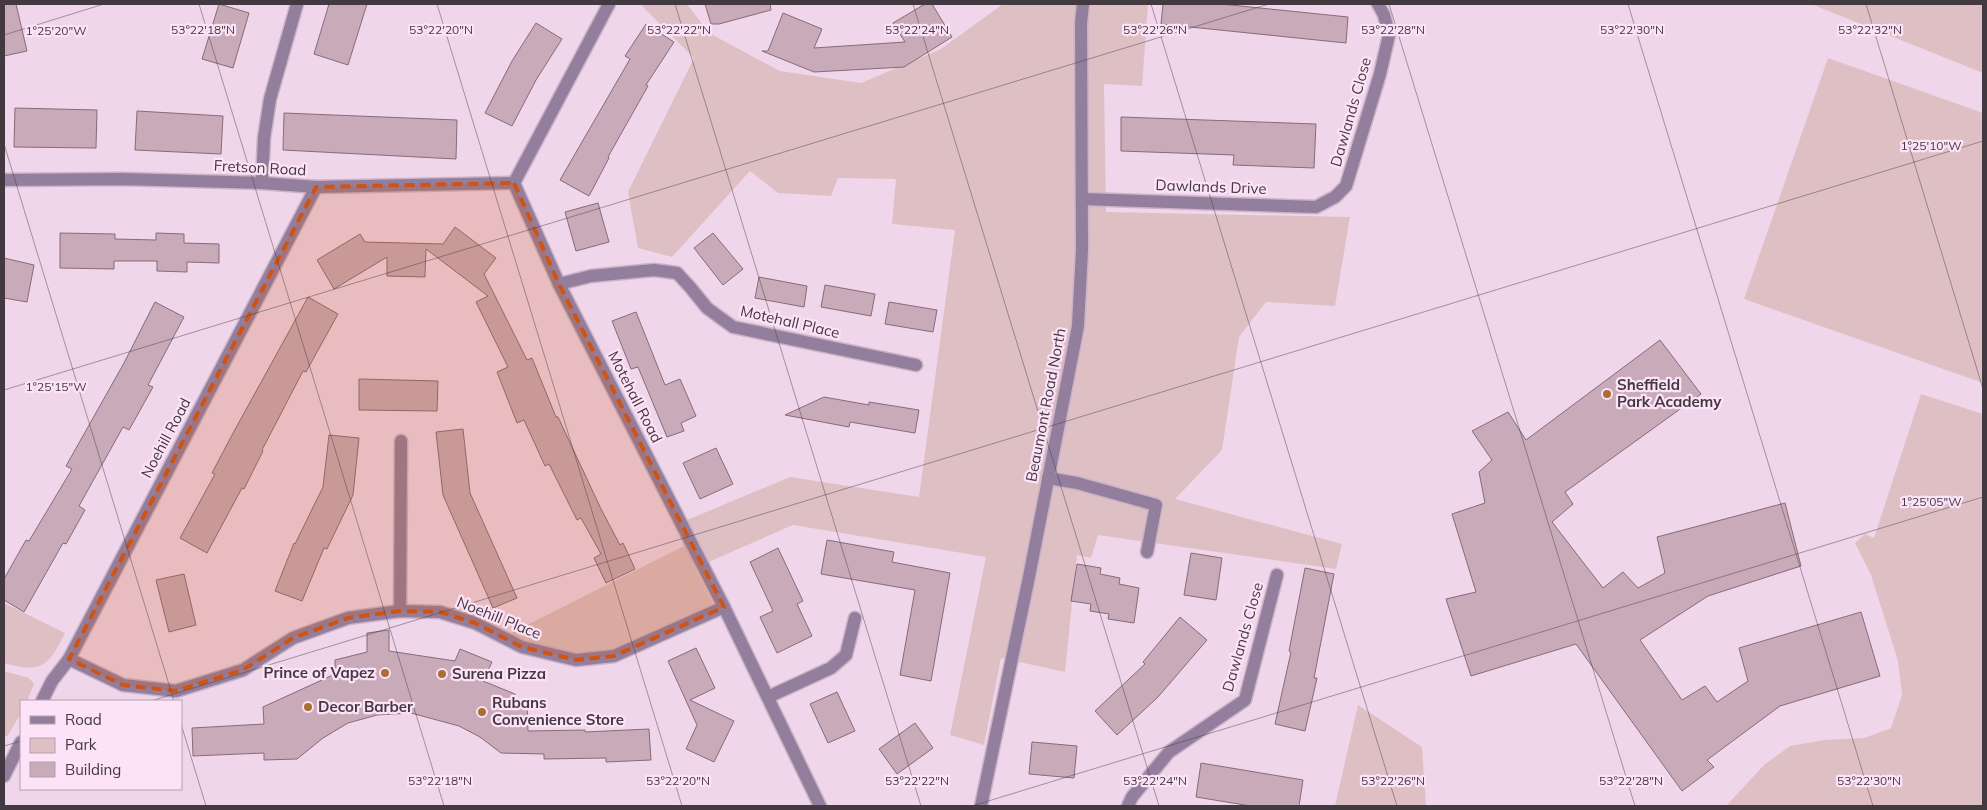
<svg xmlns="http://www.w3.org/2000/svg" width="1987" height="810" font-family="Mulish,sans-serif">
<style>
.green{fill:#dec0c4}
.building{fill:#c9aab8;stroke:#876b77}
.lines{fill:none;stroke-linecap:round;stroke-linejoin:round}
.minor-casing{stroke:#cab3c6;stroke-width:15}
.minor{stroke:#937e9d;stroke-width:12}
.marked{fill:#cf5414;fill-opacity:0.2;stroke:#cf5414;stroke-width:4;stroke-dasharray:10 6;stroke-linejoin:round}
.ticks{fill:none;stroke:#433941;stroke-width:1;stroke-opacity:0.45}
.poi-dot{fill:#ab6e32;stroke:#fde3f8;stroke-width:2}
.labels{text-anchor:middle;stroke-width:4.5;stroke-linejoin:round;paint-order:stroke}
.street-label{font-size:15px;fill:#433941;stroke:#fde3f8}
.poi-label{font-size:15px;font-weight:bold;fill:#433941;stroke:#fde3f8;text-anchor:start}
.ticks-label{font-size:12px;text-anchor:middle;fill:#433941;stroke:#fde3f8;stroke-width:4.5;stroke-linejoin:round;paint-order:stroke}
</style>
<rect width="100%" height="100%" fill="#f0d6eb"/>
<g class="green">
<path d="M640 4H687L709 33 780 71 861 83 941 49 1003 4H1148L1142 86 1104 84 1106 212 1350 217 1335 306 1266 302 1239 337 1222 450 1175 499 1342 544 1336 569 1098 535 1091 558 1077 555 1065 672 1001 658 984 745 950 735 986 557 793 525 695 568 715 607 620 651 557 661 501 638 684 546 675 525 790 477 919 497 955 230 892 224 896 179 838 178 831 196 778 193 750 171 672 257 638 248 628 192 694 58Z"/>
<path d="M1811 4H1983V73Z"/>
<path d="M1828 58 1983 113V383L1744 299Z"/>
<path d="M1921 394 1983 414V806H1726L1764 765 1790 746 1824 740 1864 738 1891 728 1902 695 1898 661 1871 575 1855 543 1865 534 1874 538Z"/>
<path d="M4 603 65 633C49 666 41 674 4 663Z"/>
<path d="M4 671 29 678 34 684 27 701H21V713L7 737 4 734Z"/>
<path d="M1358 705 1422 747 1426 806H1335Z"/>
</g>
<g class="building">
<path d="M4 4H16L27 51 4 56Z"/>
<path d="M219 4 249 13 233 68 202 59Z"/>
<path d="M329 4H367L348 65 314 54Z"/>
<path d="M705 4H770L771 10 719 24H711Z"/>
<path d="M925 4H932L952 37 904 67 814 72 762 51H768L783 13 822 29 814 48 905 42 893 23Z"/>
<path d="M1163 4H1221L1348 17 1346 43 1161 24Z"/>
<path d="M536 23 562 39 536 80 512 126 485 113 512 61Z"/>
<path d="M646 24 674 42 646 85 648 86 608 157 609 158 589 196 560 180 630 59 625 56Z"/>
<path d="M15 108 97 110 96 148 14 147Z"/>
<path d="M137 111 223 116 221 154 135 150Z"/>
<path d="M284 113 457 120 456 159 283 150Z"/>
<path d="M1121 117 1316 124 1314 168 1233 165 1234 155 1121 151Z"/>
<path d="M598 203 609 242 576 251 565 212Z"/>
<path d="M455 227 496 258 484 274 527 360 532 358 556 417H558L601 509 620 545 623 543 635 569 606 583 594 558 601 554 581 518 577 520 549 464 545 466 524 420 517 423 497 372 508 367 476 302 488 296 426 249 425 277 387 276V257L334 289 317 260 360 234 365 242 443 244Z"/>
<path d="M60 233 115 234V239L156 240V233L184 234V243L219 244V263L187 262V272L157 271V261H114V269L60 268Z"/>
<path d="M713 233 743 269 723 285 694 248Z"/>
<path d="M4 258 34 265 27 302 4 298Z"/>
<path d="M759 277 807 286 804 307 755 298Z"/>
<path d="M825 285 875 294 871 316 821 307Z"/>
<path d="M308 297 338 314 306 372 303 371 262 450 263 451 244 489 242 488 207 553 180 538 215 474 212 473 232 435Z"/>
<path d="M155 302 184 317 148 385 153 387 129 430 123 427 79 506 85 510 66 544 63 543 24 612 4 600V579L26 540 29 541 72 469 66 466 124 363Z"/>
<path d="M889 302 937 310 933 332 885 324Z"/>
<path d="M636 312 665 385 680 379 696 416 681 423 684 431 667 437 638 367 631 369 612 321Z"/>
<path d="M1660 340 1701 394 1565 492 1573 504 1552 522 1603 588 1623 572 1638 588 1665 573 1657 537 1785 503 1801 566 1708 596 1640 640 1682 700 1705 686 1717 702 1748 681 1739 648 1861 612 1880 676 1780 706 1707 760 1714 767 1682 791 1576 644 1471 676 1446 599 1476 592 1452 514 1485 503 1479 472 1492 460 1472 431 1508 412 1526 440Z"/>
<path d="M359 379 438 381 437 411 359 410Z"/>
<path d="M824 397 869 405V402L919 410 915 433 850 422 849 427 785 415Z"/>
<path d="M463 429 470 493 517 598 493 608 443 495 436 432Z"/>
<path d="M329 435 359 438 353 495 327 549 324 548 302 601 275 591 294 543 295 544 323 487Z"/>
<path d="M716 448 733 484 700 499 683 463Z"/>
<path d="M827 540 894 552 892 562 950 573 931 681 900 675 915 590 821 574Z"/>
<path d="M778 548 803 601 797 604 812 636 777 653 760 617 773 611 750 562Z"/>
<path d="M1191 553 1222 558 1216 600 1184 595Z"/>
<path d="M1077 564 1101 568 1100 574 1120 578 1119 584 1139 588 1134 623 1108 619 1109 614 1090 611 1091 604 1071 601Z"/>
<path d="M1305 568 1334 574 1314 678H1317L1305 731 1275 724 1291 652 1289 651Z"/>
<path d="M184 574 196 625 169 632 156 580Z"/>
<path d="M1180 617 1207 640 1158 697 1117 735 1095 711 1145 664 1143 662Z"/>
<path d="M389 630V651L455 661 460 649 492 662 483 681 515 694 516 703H527L528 731 585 730V732L649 729 651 760 606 762V758L544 759V754L501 753 480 737 459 726 411 713 377 715 348 723 323 738 297 759 264 760V753L193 756 192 728 264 724 263 707 335 674V660L367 652V633Z"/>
<path d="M696 648 715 688 690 700 734 721 714 762 686 749 697 725 668 661Z"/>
<path d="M837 692 855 731 828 743 810 704Z"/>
<path d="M915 723 933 748 897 774 879 749Z"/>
<path d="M1032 742 1077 746 1074 778 1029 774Z"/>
<path d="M1201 763 1303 780 1299 806H1251L1196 797Z"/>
</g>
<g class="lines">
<defs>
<g id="minor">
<path d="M609 4 514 183 559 284 724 607 820 806"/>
<path d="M4 180 122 179 262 183 316 187 514 183"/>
<path d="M262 183 264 138 270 99 297 4"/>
<path d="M1082 199 1316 207 1335 197 1346 186 1380 74 1389 35 1384 15 1378 4"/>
<path d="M559 284 591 276 654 270 677 273 690 287 707 308 733 327 916 365"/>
<path d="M1048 478 1077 483 1156 505 1147 552"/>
<path d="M400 611 401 441"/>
<path d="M69 659 123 685 176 691 243 670 293 638 348 618 400 611 440 612 475 623 522 647 576 660 614 656 724 607"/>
<path d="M768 697 831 668 846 655 855 618"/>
<path d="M42 701 52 681 69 659 316 187"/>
<path d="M4 776 21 742"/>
<path d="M981 806 1029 577 1078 326 1082 250 1081 23 1083 4"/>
<path d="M1128 806 1132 797 1169 752 1245 700 1277 575"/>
</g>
</defs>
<use href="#minor" class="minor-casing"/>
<use href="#minor" class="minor"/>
</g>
<path class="marked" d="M514 183 559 284 724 607 614 656 576 660 522 647 475 623 440 612 400 611 348 618 293 638 243 670 176 691 123 685 69 659 316 187Z"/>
<path class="ticks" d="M199 4 444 806M437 4 682 806M675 4 921 806M913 4 1159 806M1151 4 1397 806M1389 4 1635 806M1628 4 1873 806M1866 4 1983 389M4 35 104 4M4 144 174 701M4 390 1269 4M151 701 1983 141M181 724 206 806M4 746 21 741M972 806 1983 497"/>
<g class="poi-dot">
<circle cx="1607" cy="394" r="5"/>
<circle cx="385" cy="673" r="5"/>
<circle cx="442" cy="674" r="5"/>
<circle cx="308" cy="707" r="5"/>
<circle cx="482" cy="712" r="5"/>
</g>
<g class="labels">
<g class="street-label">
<text transform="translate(1351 112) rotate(-74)" y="5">Dawlands Close</text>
<text transform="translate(260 168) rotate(3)" y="5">Fretson Road</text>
<text transform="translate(1211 187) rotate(2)" y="5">Dawlands Drive</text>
<text transform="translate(790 322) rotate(13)" y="5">Motehall Place</text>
<text transform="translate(635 397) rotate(63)" y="5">Motehall Road</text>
<text transform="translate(1046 405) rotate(-79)" y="5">Beaumont Road North</text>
<text transform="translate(166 438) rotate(-62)" y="5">Noehill Road</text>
<text transform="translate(499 618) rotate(22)" y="5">Noehill Place</text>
<text transform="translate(1243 637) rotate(-74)" y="5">Dawlands Close</text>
</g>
<g class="poi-label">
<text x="1617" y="390">Sheffield<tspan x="1617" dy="17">Park Academy</tspan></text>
<text x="375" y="678" text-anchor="end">Prince of Vapez</text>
<text x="452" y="679">Surena Pizza</text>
<text x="492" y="708">Rubans<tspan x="492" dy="17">Convenience Store</tspan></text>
<text x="318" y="712">Decor Barber</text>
</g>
</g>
<g class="ticks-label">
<text x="203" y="34">53°22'18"N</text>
<text x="441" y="34">53°22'20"N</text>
<text x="679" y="34">53°22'22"N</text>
<text x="917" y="34">53°22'24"N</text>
<text x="1155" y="34">53°22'26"N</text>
<text x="1393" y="34">53°22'28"N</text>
<text x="1632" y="34">53°22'30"N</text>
<text x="1870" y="34">53°22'32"N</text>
<text x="56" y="35">1°25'20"W</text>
<text x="1931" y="150">1°25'10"W</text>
<text x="56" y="391">1°25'15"W</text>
<text x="1931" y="506">1°25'05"W</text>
<text x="440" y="785">53°22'18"N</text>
<text x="678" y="785">53°22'20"N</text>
<text x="917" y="785">53°22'22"N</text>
<text x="1155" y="785">53°22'24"N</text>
<text x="1393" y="785">53°22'26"N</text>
<text x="1631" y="785">53°22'28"N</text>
<text x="1869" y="785">53°22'30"N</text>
</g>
<rect width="1987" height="810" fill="none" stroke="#433941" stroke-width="10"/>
<rect x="20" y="700" width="162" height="90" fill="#fde3f8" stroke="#b39faf"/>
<rect x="30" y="716" width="25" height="8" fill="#937e9d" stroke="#b39faf"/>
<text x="65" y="725" font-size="15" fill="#433941">Road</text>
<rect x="30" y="738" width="25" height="15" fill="#dec0c4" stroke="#b39faf"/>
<text x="65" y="750" font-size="15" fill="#433941">Park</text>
<rect x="30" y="762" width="25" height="15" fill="#c9aab8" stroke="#b39faf"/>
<text x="65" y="775" font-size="15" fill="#433941">Building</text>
</svg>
